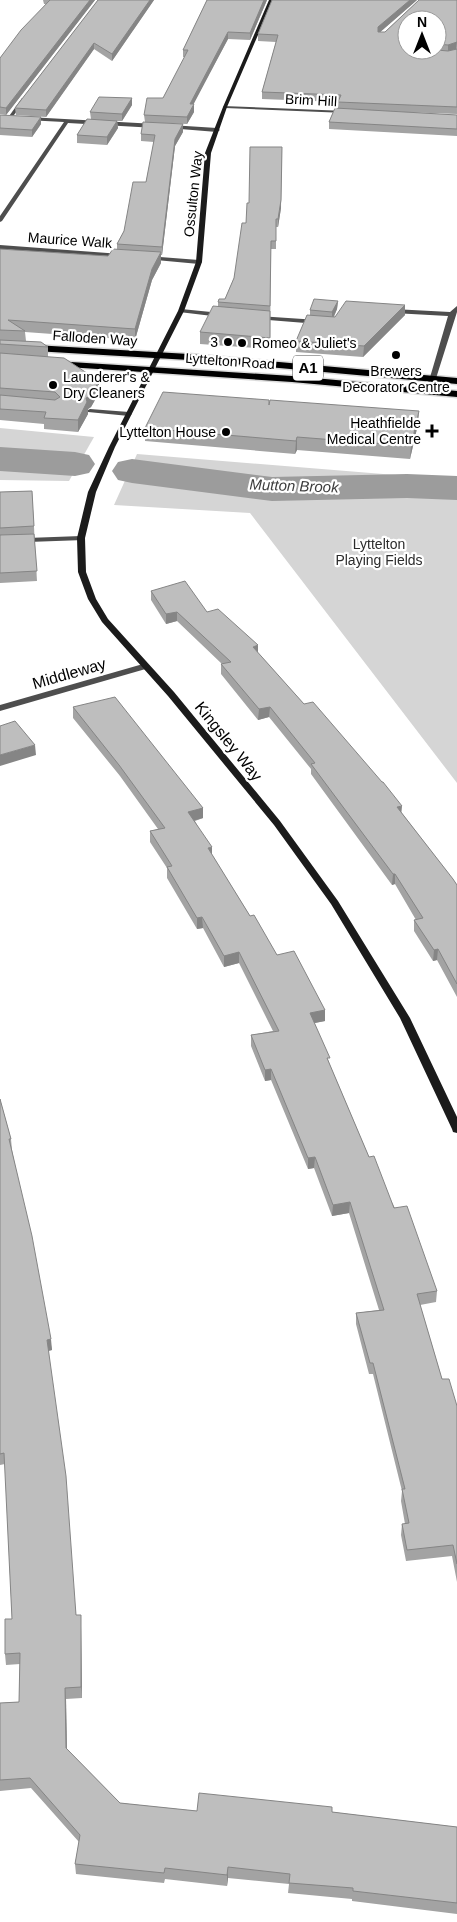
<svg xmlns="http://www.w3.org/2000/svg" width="457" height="1922" font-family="Arial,sans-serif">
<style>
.green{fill:#d5d5d5}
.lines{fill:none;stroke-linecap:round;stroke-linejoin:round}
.river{fill:#9c9c9c;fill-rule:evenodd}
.highway-casing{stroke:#dbdbdb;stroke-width:3}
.street{fill:#4e4e4e;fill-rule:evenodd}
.secondary{fill:#1b1b1b;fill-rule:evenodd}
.highway{fill:#000;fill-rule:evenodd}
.wall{fill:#a3a3a3;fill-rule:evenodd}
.shaded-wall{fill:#858585}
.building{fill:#bebebe;stroke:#858585}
.poi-dot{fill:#000;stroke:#fff;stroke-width:2}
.labels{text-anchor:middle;stroke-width:4.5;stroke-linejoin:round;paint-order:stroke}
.far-street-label{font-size:14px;fill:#000;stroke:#fff}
.far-poi-label{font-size:14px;fill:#000;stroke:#fff;text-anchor:end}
.far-park-label{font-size:14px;fill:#2c2c2c;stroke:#fff}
.shield{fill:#fff;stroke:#4c4c4c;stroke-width:1}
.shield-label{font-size:15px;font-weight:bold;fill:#000}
.far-water-label{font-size:15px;font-style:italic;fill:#3d3d3d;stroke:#fff}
.street-label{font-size:16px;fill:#000;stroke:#fff}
</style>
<rect width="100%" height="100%" fill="#fff"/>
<g class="green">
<path d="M0 428 94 437 69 481 0 480Z"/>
<path d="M137 454 457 480V783L250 513 114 505Z"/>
</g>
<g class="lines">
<g class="river">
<path d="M0 447 75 452 89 455 95 464 89 473 75 476 0 471Z"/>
<path d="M132 459 272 477 407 474 457 476V500L407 498 272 501 132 483 118 480 112 471 118 462Z"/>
</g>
<defs>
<g id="highway">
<path d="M0 343 189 354 457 378V384L189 360 0 349Z"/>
<path d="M55 361 292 376 457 391V397L292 382 52 366 50 364Z"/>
</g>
</defs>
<use href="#highway" class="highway-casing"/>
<g class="street">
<path d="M22 98 26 99 11 119H7Z"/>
<path d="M223 106 346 111 348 112 346 113 225 108Z"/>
<path d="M28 117 156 124 159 126 156 128 68 123 2 221 0 222V216L64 122 26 120Z"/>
<path d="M170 125 217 128 220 130 217 132 168 128Z"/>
<path d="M0 245 121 254 124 256 121 258 0 249Z"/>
<path d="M147 256 199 260 202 262 199 264 145 259 144 258Z"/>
<path d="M457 306V312L432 391 427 392 426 391 448 316 393 313 390 311 393 309 450 312Z"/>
<path d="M181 309 221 313 224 315 221 317 179 312V310Z"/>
<path d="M258 316 318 320 321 322 318 324 256 319 255 318Z"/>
<path d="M90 409 129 412 132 414 129 416 88 412V410Z"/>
<path d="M81 536 85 538 84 540 0 543V539Z"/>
<path d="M143 664H146L150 666 149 668 0 711V705Z"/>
</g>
<path class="secondary" d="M269 0H273L227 107 211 153 202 262 184 311 115 447 96 492 85 538 86 572 96 599 108 619 174 692 280 821 338 901 410 1018 457 1117V1133L453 1132 452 1129 400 1018 331 904 274 825 168 696 102 622 88 599 78 572 77 538 88 492 109 447 178 311 196 262 205 153 223 107Z"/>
<use href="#highway" class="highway"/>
</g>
<g class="wall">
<path d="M43 0H95L6 115 0 114V58L46 4H44Z"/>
<path d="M98 0H154L112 61 94 49 46 117 16 115 15 108Z"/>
<path d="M207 0H267L250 40 228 39 193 104 194 112 187 124 157 123 183 132 175 146 162 255H161V263L152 280 135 340 25 332 26 341 48 347V357L99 381V393L91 407 88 409V414L78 432 44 429V424L0 420V249L108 256 117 249V244L124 231 146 182 154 142 141 141V134L145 122 144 115 163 98 185 57H183V50Z"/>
<path d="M272 0H417L380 32H385L419 0H457V114L404 112 457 115V136L329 129V122L335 108H338V102L262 99V92L276 42 258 41V34ZM407 20H437V50H407Z"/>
<path d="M132 98V105L122 121H117L118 128 107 145 77 143V135L91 119 90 112Z"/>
<path d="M0 115 41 117V124L32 137 0 135Z"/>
<path d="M282 147 281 208 278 227H276V249H271L270 349 200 344V332L218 306V302L225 299 234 278 246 223 249 203Z"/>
<path d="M338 301 337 309 334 317 405 305V315L363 357 296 352V341L310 315V310Z"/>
<path d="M269 405 418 424 410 459 297 450 295 454 145 441V428Z"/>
<path d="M32 491 37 581 0 583V492Z"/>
<path d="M151 591 207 612 258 653 401 812 457 885V997L437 960 433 961 414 931V920H416L395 884 392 885 311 774V769L269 717 258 720 221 674V664H222L177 621 166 624 151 600Z"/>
<path d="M73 707 203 808V818L195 821 212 855 250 916 277 955 325 1010V1021L314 1023 330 1065 369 1157 437 1291 436 1302 420 1305 442 1379 457 1406V1582L452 1556 406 1561 401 1535 402 1524H405L401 1501 402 1491 373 1374H369L356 1324V1313L379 1310 349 1213 332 1216 314 1168 308 1169 271 1080 265 1081 251 1046V1035L273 1031 239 963 224 967 203 928 197 929 167 878V868L150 842V831L158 829 120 776 73 718Z"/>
<path d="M0 1099 11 1139 12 1150 52 1350 48 1351 76 1615H81V1626L82 1698 66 1699 67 1749 120 1803 197 1811 332 1812 457 1827V1914L352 1901V1899L288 1893 289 1884 228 1878 227 1886 165 1879 164 1883 76 1874 75 1864 79 1842 31 1788 0 1791V1703L19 1702 20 1664 6 1665 5 1654 12 1619 5 1464 0 1465Z"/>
</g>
<g class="shaded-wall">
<path d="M90 0H95L6 115V108Z"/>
<path d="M150 0H154L112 61V54Z"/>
<path d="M264 0H267L250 40V33Z"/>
<path d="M410 0H417L378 34V27Z"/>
<path d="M228 32V39L190 111V104Z"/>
<path d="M457 42 456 49 448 52V45Z"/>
<path d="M94 43V49L46 117V110Z"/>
<path d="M132 98V105L122 121V114Z"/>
<path d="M194 104V112L187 124V117Z"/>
<path d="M41 117V124L32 137V130Z"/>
<path d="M117 121 118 128 107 145V137Z"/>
<path d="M183 124V132L175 146 162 255V247L175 139Z"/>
<path d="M281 200V208L278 227V219Z"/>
<path d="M161 252V263L152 280 135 340V329L152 269Z"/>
<path d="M338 301 337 309 332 320V312Z"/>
<path d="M405 305V315L363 357 364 346Z"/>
<path d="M99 381V393L91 407 88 409V414L78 432V420L86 398Z"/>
<path d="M419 411 418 424 410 459 411 446Z"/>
<path d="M297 437V450L295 454 296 441Z"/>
<path d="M177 612V621L166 624V614Z"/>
<path d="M258 645V655L253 647Z"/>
<path d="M270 707 269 717 258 720 259 709Z"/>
<path d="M35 745 36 755 0 766V755Z"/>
<path d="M402 806 401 817 397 807Z"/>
<path d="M203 808V818L189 822 188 812Z"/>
<path d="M212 847V857L208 848Z"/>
<path d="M393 874H395V884L392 885Z"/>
<path d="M202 917 203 928 197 929V918Z"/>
<path d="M438 949 437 960 433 961 434 950Z"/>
<path d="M239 952V963L224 967V956Z"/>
<path d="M325 1010V1021L310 1024V1013Z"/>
<path d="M271 1069V1080L265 1081V1070Z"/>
<path d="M315 1157 314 1168 308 1169V1158Z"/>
<path d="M350 1202 349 1213 332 1216 333 1205Z"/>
<path d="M51 1339 52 1350 48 1351 47 1340Z"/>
<path d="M81 1615V1626L82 1698 81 1687Z"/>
<path d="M65 1688 66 1699 67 1759 66 1748Z"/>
<path d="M228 1867V1878L227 1886V1875Z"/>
</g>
<g class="building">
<path d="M50 0H90L6 108 0 107V58L21 30Z"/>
<path d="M98 0H150L112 54 94 43 46 110 15 108Z"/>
<path d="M207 0H264L250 33 228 32 190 104H194L187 117 144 115 147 98H163L188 50H183Z"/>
<path d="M272 0H410L378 27V32H385L419 0H457V42L448 45 437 44V20H407V42L405 43 407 45V50H437L448 51 457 49V107L338 102 341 95 262 92 278 35 258 34Z"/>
<path d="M99 97 132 98 122 114 90 112Z"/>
<path d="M335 108 457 115V129L329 122Z"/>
<path d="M0 115 41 117 32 130 0 128Z"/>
<path d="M87 119 117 121 107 137 77 135Z"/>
<path d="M143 122 183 124 175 139 162 247 117 244 124 231 133 182H146L155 135 141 134Z"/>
<path d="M250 147H282L281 200 278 219H276V241H271L270 306 218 302 219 299H225L234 278 242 223H246L247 203H249Z"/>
<path d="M0 249 108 256 113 249 161 252 152 269 135 329 8 320 25 331 0 330Z"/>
<path d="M314 299 338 301 332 312 310 310Z"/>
<path d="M346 301 405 305 364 346 296 341 307 315 335 317Z"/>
<path d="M213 306 270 311V338L200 332Z"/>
<path d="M0 340 41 342 48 347 0 344Z"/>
<path d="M0 353 64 358 99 381 91 396 86 398 87 402 78 420 44 418 46 412 0 409V395L55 400 60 397 55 392 0 388Z"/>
<path d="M163 392 269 400V405L270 400 419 411 411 446 297 437 296 441 145 428Z"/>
<path d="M32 491 34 526 0 528V492Z"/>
<path d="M34 534 37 571 0 573V535Z"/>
<path d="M185 581 207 612 218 609 258 645 253 647 304 704 313 702 382 782H383L402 806 397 807 453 879 457 885V984L438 949 434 950 414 920 423 918 395 874H393L311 764 315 763 270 707 259 709 221 664 231 662 177 612 166 614 151 591Z"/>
<path d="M115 697 203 808 188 812 212 847 208 848 250 916 254 915 277 955 294 951 325 1010 310 1013 330 1058H327L369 1157 374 1156 394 1208 407 1206 437 1291 417 1294 442 1379H449L457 1406V1564L453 1545 407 1550 402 1524 409 1523 402 1489H405L373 1363H370L356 1313 384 1310 350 1202 333 1205 315 1157 308 1158 271 1069 265 1070 251 1035 279 1031 239 952 224 956 202 917 197 918 167 867 172 866 150 831 165 828 119 765 73 707Z"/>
<path d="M15 721 35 745 0 755V726Z"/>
<path d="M0 1099 11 1139H9L32 1236 51 1339 47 1340 66 1476 76 1615H81V1687L65 1688 66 1748 120 1803 197 1811 199 1793 332 1807V1812L457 1827V1903L353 1891V1888L289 1883 290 1874 228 1867 227 1875 165 1868 164 1873 75 1864 80 1835 30 1778 0 1780V1703L19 1702 20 1653 5 1654V1619H12L4 1453 0 1454Z"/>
</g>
<g class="poi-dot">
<circle cx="228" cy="342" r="5"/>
<circle cx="242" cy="343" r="5"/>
<circle cx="396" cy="355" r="5"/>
<circle cx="53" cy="385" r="5"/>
<path d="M429.5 423.5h5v5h5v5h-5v5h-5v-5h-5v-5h5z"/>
<circle cx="226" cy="432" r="5"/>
</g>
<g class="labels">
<g class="far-street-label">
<text transform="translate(311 100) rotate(3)" y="5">Brim Hill</text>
<text transform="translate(193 194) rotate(-84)" y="5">Ossulton Way</text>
<text transform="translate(70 240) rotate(4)" y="5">Maurice Walk</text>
<text transform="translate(95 338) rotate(4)" y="5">Falloden Way</text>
<text transform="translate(230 361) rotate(4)" y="5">Lyttelton Road</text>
</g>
<g class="far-poi-label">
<text x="218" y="347">3</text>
<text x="252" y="348" text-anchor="start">Romeo &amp; Juliet's</text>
<text x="396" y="376" text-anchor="middle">Brewers<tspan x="396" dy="16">Decorator Centre</tspan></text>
<text x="63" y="382" text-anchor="start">Launderer's &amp;<tspan x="63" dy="16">Dry Cleaners</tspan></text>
<text x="421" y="428">Heathfielde<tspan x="421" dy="16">Medical Centre</tspan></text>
<text x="216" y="437">Lyttelton House</text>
</g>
<g class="far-park-label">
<text x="379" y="549">Lyttelton<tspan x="379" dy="16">Playing Fields</tspan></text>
</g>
<rect class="shield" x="293" y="355.5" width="30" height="25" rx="4"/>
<g class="shield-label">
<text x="308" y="373">A1</text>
</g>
<g class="far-water-label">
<text transform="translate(294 486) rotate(2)" y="5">Mutton Brook</text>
</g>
<g class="street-label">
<text transform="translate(69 673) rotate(-16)" y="6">Middleway</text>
<text transform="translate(229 741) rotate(51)" y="6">Kingsley Way</text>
</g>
</g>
<g transform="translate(422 35)"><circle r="24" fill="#ffffff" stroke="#999999"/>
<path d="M0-4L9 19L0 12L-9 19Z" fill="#000000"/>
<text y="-8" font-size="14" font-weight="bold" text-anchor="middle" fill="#000000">N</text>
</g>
</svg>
